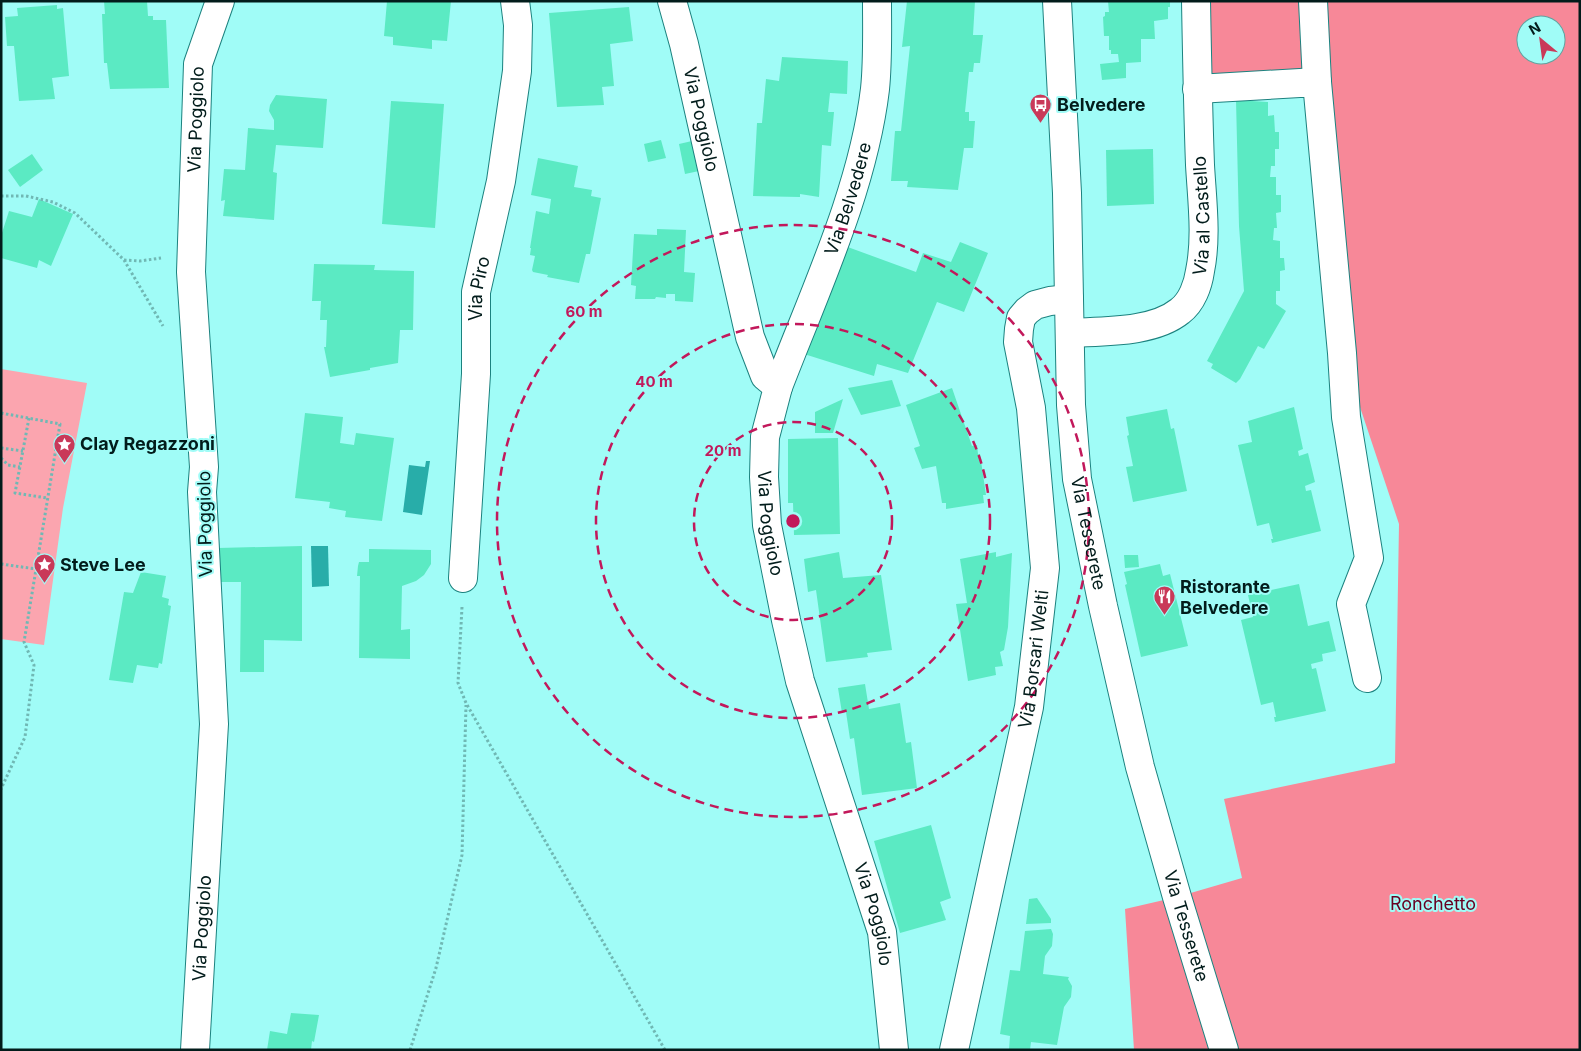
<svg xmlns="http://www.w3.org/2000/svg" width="1581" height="1051" font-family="Inter,sans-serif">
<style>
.green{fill:#fba5af}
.forest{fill:#f78898;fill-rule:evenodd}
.water{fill:#28ada9}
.building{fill:#5beac3}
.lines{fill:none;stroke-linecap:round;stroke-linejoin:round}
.minor-casing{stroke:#1c827f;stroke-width:30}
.path{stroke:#70b8b4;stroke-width:3;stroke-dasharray:2.5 2.5;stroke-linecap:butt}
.minor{stroke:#fff;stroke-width:28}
.ring{fill:none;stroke:#c2185b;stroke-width:2.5;stroke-dasharray:9 6}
.labels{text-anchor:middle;stroke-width:4;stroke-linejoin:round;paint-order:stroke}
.poi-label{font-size:18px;font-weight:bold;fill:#021c1b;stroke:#a0fcf7;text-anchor:start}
.street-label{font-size:18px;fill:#021c1b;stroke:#a0fcf7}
.park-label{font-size:18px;fill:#670021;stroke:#a0fcf7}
.centre{fill:#c2185b;stroke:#a0fcf7;stroke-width:2.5}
.ring-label{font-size:15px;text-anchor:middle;font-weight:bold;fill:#c2185b;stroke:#a0fcf7;stroke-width:4;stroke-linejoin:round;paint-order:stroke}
</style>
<rect width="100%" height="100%" fill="#a0fcf7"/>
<path class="green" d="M1 369 87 383 63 508 44 645 1 639Z"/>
<path class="forest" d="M1196 1H1580V1050H1134L1125 909 1177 897 1242 878 1224 799 1395 763 1399 524 1342 353 1317 82 1197 89ZM1526 25H1556V55H1526Z"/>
<g class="water">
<path d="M426 461H430L422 515 403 512 409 465 425 467Z"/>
<path d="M311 546H328L329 586 312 587Z"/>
</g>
<g class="building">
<path d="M104 1H147L148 16H153V20H166L169 88 110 89 107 63H104L102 14H105Z"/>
<path d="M387 1H451L447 41 432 40V49L393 45V37L384 36Z"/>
<path d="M907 1H975L973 35H983L980 63H974L973 72H969L965 112H969V121H975L973 148H964L958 190 907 187 908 181H891L895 131H901L910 46 902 47Z"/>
<path d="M1108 1H1170V7H1168V19L1154 21 1155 39H1141V62L1126 63V78L1102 80 1100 64 1119 62 1118 54H1111V50H1109V36H1104L1103 17 1105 16V12H1109Z"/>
<path d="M57 5V9L63 8 69 76 52 78 55 99 19 101 14 46H7L5 17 18 16 17 8Z"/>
<path d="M629 7 633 41 610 44 614 86 602 87 604 105 557 107 549 13Z"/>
<path d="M782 57 848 61 847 94 830 93 828 112H834L831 146 822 145 819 197 800 194V197L753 196 757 123H762L766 79 779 81Z"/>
<path d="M276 95 327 99 323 148 276 145 273 172 277 173 274 220 223 216 225 200 221 201 224 169 245 170 248 128 274 130V120L269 111 270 105Z"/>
<path d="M1236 100 1268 102V116L1274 115 1275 132H1279V149H1275V166H1271L1270 177H1276V195H1281V212L1276 213 1277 228H1274L1273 240 1280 241V258H1284L1285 270 1280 271V291H1276V304L1286 311 1264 349 1258 346 1240 379 1236 383 1211 368 1213 364 1207 361 1244 291 1239 226Z"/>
<path d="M391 101 444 104 435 228 382 224Z"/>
<path d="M661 140 666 158 648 162 644 144Z"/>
<path d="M692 141 699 171 685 174 679 144Z"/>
<path d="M1153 149 1154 204 1107 206 1106 150Z"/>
<path d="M32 154 43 170 20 187 8 170Z"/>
<path d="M538 158 578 166 574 187 592 190 591 196 601 198 590 254H586L579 283 547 277 548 275 533 272 532 270 535 256 530 255 531 248H530L536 211 549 214 551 199 531 195Z"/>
<path d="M39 199 73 214 51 266 39 260 37 268 1 258V236L9 211 32 217Z"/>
<path d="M657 229 686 230 684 272 695 273 693 302 675 301V294H666V298L656 297 655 299H635L636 286 631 285 634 234 657 235Z"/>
<path d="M960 242 988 253 964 312 937 302 908 373 877 364 874 376 804 354 845 246 916 272 923 253 951 262Z"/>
<path d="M314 264 375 265 374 270 414 271 413 330H400L398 363 370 368V370L330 377 324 347H326L327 320H320L321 301H312Z"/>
<path d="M892 380 901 406 861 415 848 388Z"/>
<path d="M952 388 972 446 977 445 978 454H980L986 495H983L984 503 946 509V503H942L936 466 922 469 914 448 920 446 906 405Z"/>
<path d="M843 399 833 433H815V412Z"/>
<path d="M1294 407 1303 449 1298 451 1299 456 1308 453 1315 482 1305 486 1306 491 1311 490 1321 531 1272 543 1271 539H1273L1269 523 1257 526 1238 445 1252 442 1248 421Z"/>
<path d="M1167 409 1171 429 1174 428 1187 491 1133 502 1126 467 1133 466 1127 436 1129 435 1126 417Z"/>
<path d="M305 413 343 417 340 443 354 445 356 433 394 438 382 521 345 517 346 511 329 508 330 502 295 498Z"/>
<path d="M838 438 840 534 794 535 793 503H788V439Z"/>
<path d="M302 546V641L264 640V672H240L241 582H217L218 548Z"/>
<path d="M369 549 431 550V564L424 575 416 581 402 586 401 630 410 629V659L359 658 360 576H357L358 566 359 562H369Z"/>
<path d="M839 552 843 578 881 575 892 650 867 653 868 657 826 662 816 590 808 592 804 559Z"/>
<path d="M996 552V557L1012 553 1008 627 1004 650 1000 652 1003 666 995 667 996 675 968 681 956 604 967 603 960 559Z"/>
<path d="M1124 555H1138L1139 567 1125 568Z"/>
<path d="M1160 564 1163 576 1170 574 1188 646 1141 657 1125 585 1127 584 1124 572Z"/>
<path d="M141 572 166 576 162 597 169 599 168 605 171 606 162 664 159 663 158 668 137 665 133 683 109 680 124 592 133 593Z"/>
<path d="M1299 584 1308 626 1329 621 1336 651 1322 654 1323 661 1311 664 1312 669 1316 668 1326 711 1275 722 1274 717H1276L1273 702 1261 705 1241 620 1253 617 1248 595Z"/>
<path d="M865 684 869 709 900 703 906 743 911 742 917 788 862 795 854 738 850 739 846 712 842 713 838 688Z"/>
<path d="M931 825 951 898 940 902 946 920 900 933 874 841Z"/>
<path d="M1037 898 1051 919V923L1026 924 1029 899Z"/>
<path d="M1051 929 1053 934 1052 946 1045 956 1043 974 1069 977 1068 979 1072 986 1071 997 1064 1007 1057 1045 1031 1042 1030 1050H1009L1010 1036 1000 1034 1010 970 1020 971 1025 931Z"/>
<path d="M291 1013 319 1015 314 1042 312 1041 311 1050H267L270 1031 287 1034Z"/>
</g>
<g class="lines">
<defs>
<g id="minor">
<path id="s1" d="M672 1 684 44 750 337 765 376 778 387 765 437 764 477 767 525 786 620 800 681 882 932 894 1050"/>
<path id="s2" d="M1057 1 1067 193 1071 405 1077 479 1103 606 1140 767 1177 897 1224 1050"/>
<path d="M1313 1 1317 82"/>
<path d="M1197 89 1317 82 1342 353 1346 417 1369 558 1351 604 1367 678"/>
<path id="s3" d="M1070 333C1103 331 1153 333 1180 311 1192 302 1198 285 1200 271 1207 237 1202 200 1200 165 1198 110 1197 56 1196 1"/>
<path id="s4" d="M778 387C814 293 863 190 875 89 878 60 877 30 877 1"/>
<path id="s5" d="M463 578 476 374V292L501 181 517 71 518 25 515 1"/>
<path id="s6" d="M195 1050 214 724 202 492 204 467 191 272 198 64 220 1"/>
<path id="s7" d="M954 1050 1029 707 1045 568 1031 408 1018 342 1019 329 1021 318 1027 311 1035 305 1050 301 1069 299"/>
</g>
</defs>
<use href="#minor" class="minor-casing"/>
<g class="path">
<path d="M1 196H26L53 202 75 213 124 260 163 326"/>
<path d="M124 260 140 261 161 258"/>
<path d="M1 413 60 424 24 642 34 665 25 737 1 789"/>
<path d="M29 418 15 493 47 498"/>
<path d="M1 448 23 451"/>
<path d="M1 458 8 465 20 467"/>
<path d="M1 564 36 569"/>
<path d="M462 607 458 683 466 703 665 1050"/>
<path d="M410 1050 436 968 462 855 466 705"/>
</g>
<use href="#minor" class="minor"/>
</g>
<g class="ring">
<circle cx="793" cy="521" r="99"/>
<circle cx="793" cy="521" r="197"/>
<circle cx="793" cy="521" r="296"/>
</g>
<defs>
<symbol id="bus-pin" viewBox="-11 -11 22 30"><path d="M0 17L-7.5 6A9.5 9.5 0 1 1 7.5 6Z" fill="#c93959" stroke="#a0fcf7"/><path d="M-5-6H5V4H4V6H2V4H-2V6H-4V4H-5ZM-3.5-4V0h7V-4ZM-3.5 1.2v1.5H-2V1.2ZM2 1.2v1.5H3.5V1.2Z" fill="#fff"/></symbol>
<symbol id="sight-pin" viewBox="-11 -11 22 30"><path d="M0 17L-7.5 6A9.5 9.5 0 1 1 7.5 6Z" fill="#c93959" stroke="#a0fcf7"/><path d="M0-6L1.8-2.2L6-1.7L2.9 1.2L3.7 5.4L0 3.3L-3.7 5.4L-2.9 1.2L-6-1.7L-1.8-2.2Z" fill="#fff"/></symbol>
<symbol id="restaurant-pin" viewBox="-11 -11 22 30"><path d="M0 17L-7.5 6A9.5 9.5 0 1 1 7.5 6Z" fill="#c93959" stroke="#a0fcf7"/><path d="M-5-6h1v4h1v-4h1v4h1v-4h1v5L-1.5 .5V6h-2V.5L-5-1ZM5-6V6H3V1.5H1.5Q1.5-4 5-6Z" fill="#fff"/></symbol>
</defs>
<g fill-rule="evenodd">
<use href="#bus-pin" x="1028" y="92" width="25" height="34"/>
<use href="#sight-pin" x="52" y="432" width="25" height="34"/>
<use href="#sight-pin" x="32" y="552" width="25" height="34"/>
<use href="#restaurant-pin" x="1152" y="584" width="25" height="34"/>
</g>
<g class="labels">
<g class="poi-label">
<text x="1057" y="111">Belvedere</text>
<text x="80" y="450">Clay Regazzoni</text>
<text x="60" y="571">Steve Lee</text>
<text x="1180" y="593">Ristorante<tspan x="1180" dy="21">Belvedere</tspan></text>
</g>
<g class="street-label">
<text dy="6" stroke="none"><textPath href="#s6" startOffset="932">Via Poggiolo</textPath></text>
<text dy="6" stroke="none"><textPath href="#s1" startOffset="122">Via Poggiolo</textPath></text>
<text dy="6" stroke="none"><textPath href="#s4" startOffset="201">Via Belvedere</textPath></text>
<text dy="6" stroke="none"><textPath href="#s3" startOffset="215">Via al Castello</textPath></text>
<text dy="6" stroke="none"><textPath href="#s5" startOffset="290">Via Piro</textPath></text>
<text transform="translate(205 524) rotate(-91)" y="6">Via Poggiolo</text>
<text dy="6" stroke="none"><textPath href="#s1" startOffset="542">Via Poggiolo</textPath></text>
<text dy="6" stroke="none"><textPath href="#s2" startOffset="534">Via Tesserete</textPath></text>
<text dy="6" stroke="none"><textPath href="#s7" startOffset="399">Via Borsari Welti</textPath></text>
<text dy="6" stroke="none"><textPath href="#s1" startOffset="948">Via Poggiolo</textPath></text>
<text dy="6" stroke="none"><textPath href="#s2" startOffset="939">Via Tesserete</textPath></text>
<text dy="6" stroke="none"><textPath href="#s6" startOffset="122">Via Poggiolo</textPath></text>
</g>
<g class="park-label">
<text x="1433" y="910">Ronchetto</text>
</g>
</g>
<circle cx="793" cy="521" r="8" class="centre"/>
<g class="ring-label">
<text x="584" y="317">60 m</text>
<text x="654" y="387">40 m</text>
<text x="723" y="456">20 m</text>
</g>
<rect width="1581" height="1051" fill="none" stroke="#021c1b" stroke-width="5"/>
<g transform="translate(1541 40) rotate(331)"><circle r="24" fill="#a0fcf7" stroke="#61a29f"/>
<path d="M0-4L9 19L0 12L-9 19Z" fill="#c93959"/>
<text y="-8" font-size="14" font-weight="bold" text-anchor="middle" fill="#021c1b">N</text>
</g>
</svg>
